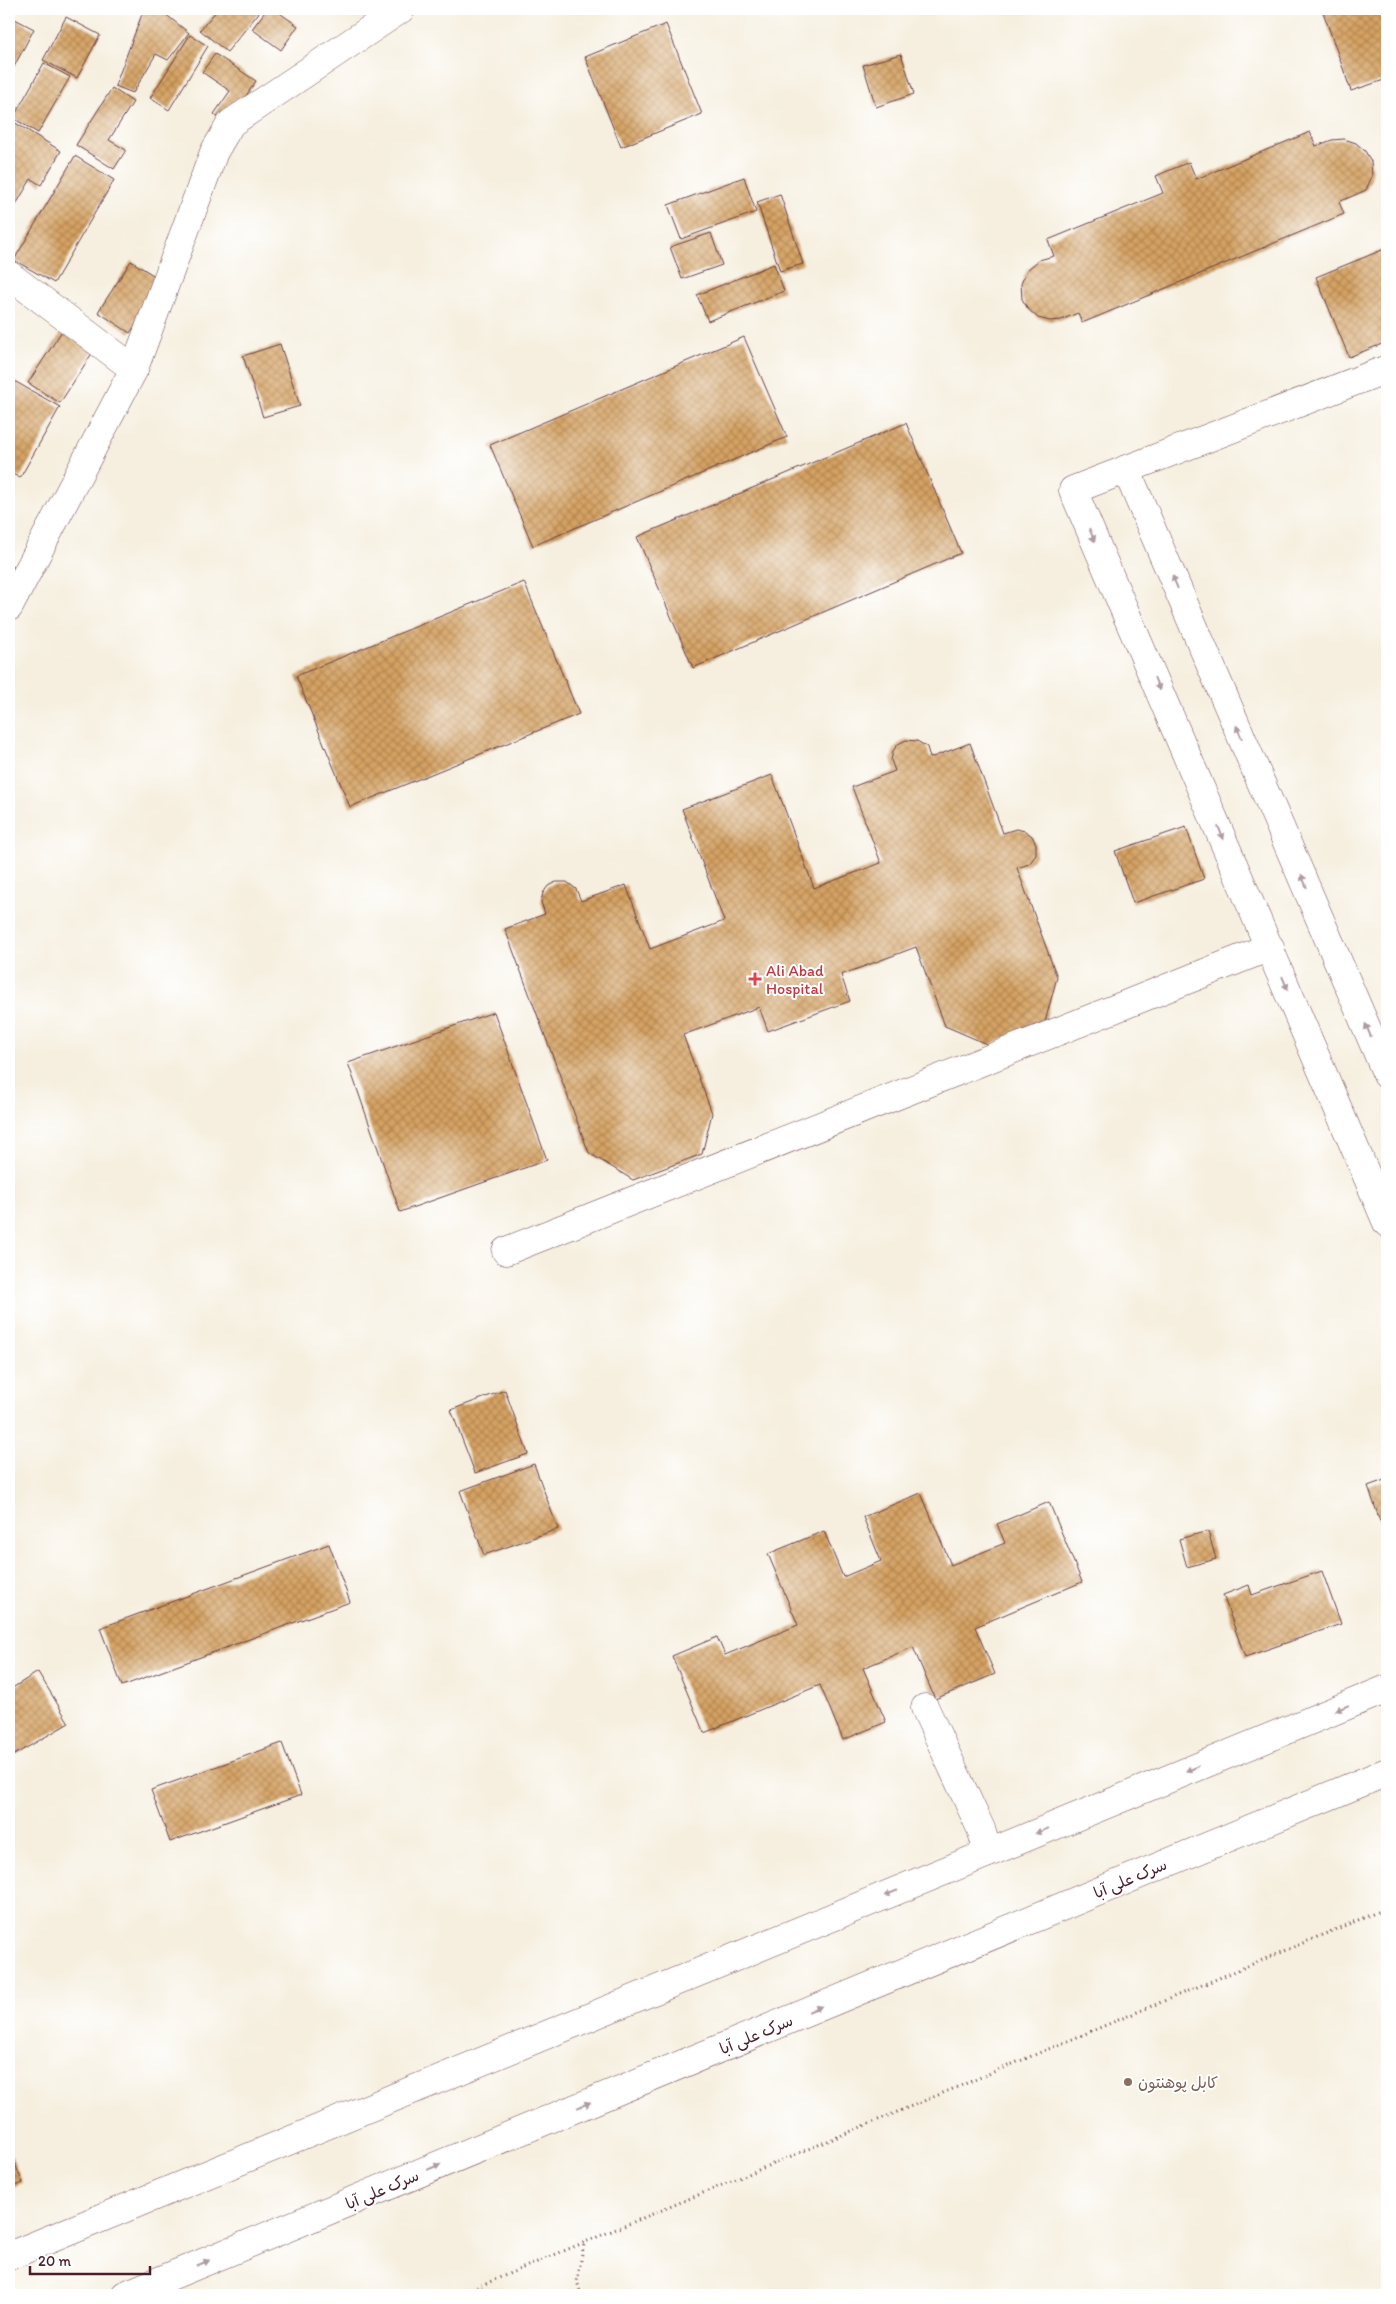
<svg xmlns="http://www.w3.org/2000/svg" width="1396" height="2304" font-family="Itim,'Playpen Sans Arabic',sans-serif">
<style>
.building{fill:url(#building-cross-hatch)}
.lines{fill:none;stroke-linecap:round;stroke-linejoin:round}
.minor-casing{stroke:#643e46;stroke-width:29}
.path{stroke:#643e46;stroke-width:3;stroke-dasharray:1 4;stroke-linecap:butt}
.minor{stroke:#fff;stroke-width:28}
.oneway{fill:#ae9aa0}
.health-dot{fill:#e0444e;stroke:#fff;stroke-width:2}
.education-dot{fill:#8d6e63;stroke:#fff;stroke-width:2}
.labels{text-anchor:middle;stroke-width:4;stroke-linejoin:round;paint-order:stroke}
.health-label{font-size:16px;fill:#be3a42;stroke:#fff;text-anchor:start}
.street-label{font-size:16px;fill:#4a1f2b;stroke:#fff}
.education-label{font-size:16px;fill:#785e54;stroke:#fff;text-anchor:start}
</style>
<defs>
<pattern id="building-cross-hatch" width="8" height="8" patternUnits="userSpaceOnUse" patternTransform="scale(1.25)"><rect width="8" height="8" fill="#d5a262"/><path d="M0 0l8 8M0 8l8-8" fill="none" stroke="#af8351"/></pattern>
</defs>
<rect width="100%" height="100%" fill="#fff"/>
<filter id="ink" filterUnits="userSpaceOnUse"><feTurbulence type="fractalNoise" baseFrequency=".02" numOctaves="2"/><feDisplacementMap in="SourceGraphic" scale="10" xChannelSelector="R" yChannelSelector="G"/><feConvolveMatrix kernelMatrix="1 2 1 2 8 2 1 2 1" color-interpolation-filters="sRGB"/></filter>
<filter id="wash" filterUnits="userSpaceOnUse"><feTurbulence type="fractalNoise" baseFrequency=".0096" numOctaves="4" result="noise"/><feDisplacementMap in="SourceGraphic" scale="20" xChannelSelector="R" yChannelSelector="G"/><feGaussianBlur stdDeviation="1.12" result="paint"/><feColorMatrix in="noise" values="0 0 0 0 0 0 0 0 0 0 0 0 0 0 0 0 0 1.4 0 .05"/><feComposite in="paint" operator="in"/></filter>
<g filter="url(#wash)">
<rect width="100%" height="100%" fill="#f6efdf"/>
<g id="blocks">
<g class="building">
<path d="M144 9H159L189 33 168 60 156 54 133 93 115 86Z"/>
<path d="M218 9H262L227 52 200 30Z"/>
<path d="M267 9H274L298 26 281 50 252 29Z"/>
<path d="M1322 9H1387V79L1351 91Z"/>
<path d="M66 17 100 35 77 78 43 60Z"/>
<path d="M13 18 34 29 9 76V27Z"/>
<path d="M666 24 702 114 621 147 585 57Z"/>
<path d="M190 35 208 46 169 110 150 98Z"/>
<path d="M215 54 256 81 227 124 214 114 230 91 202 72Z"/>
<path d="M901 54 914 94 876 107 863 65Z"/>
<path d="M44 63 70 77 38 133 13 118Z"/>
<path d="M112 88 133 102 109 140 126 150 114 169 76 145Z"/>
<path d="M9 119 61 151 41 185 31 179 14 208 9 205Z"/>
<path d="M1310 132 1316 146 1332 140 1344 139 1356 143 1365 151 1371 161 1372 176 1366 190 1339 202 1344 214 1082 323 1078 313 1061 320 1050 321 1038 318 1028 309 1022 299 1021 284 1027 270 1039 260 1054 256 1048 240 1163 193 1156 176 1189 162 1196 179Z"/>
<path d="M75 156 114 180 54 283 14 260Z"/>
<path d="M744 177 756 212 681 239 668 205Z"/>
<path d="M780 194 803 264 780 271 757 202Z"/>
<path d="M711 233 722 265 682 279 670 247Z"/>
<path d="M1387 248V342L1349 357 1316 277Z"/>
<path d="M131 261 164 282 130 333 98 312Z"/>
<path d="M774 264 784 291 708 321 697 295Z"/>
<path d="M64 328 96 347 60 403 28 383Z"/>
<path d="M744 337 787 437 533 546 490 445Z"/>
<path d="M280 344 300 406 263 417 243 356Z"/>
<path d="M9 378 60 407 20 478 9 472Z"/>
<path d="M906 423 961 553 693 668 637 537Z"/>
<path d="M9 564 14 567 9 577Z"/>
<path d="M524 582 579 714 350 807 296 676Z"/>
<path d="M906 740 917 741 927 747 930 758 970 743 1003 833 1016 829 1025 831 1032 836 1036 844V855L1029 864 1017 868 1057 977 1045 1022 989 1045 945 1026 916 947 841 975 850 1001 768 1031 759 1007 683 1035 712 1113 702 1154 633 1180 589 1153 505 929 545 914 541 902 543 893 548 886 556 882H567L576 889 581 901 626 885 650 949 724 921 682 809 772 775 814 888 881 863 852 787 895 771 891 760 893 751 898 744Z"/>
<path d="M1186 827 1204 879 1133 903 1115 851Z"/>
<path d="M494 1012 547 1160 400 1212 348 1063Z"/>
<path d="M505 1390 528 1454 475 1473 451 1410Z"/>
<path d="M534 1464 558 1529 484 1555 460 1491Z"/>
<path d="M1387 1479V1518L1380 1521 1368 1486Z"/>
<path d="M921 1493 951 1565 1005 1543 997 1524 1049 1502 1082 1582 975 1627 995 1674 935 1699 913 1647 863 1668 886 1722 843 1740 820 1685 704 1733 672 1656 717 1637 725 1655 798 1625 768 1554 824 1531 843 1577 881 1561 863 1517Z"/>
<path d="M1208 1531 1216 1559 1187 1567 1179 1539Z"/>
<path d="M329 1544 350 1602 122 1686 100 1628Z"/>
<path d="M1322 1571 1341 1624 1245 1657 1223 1595 1249 1585 1252 1595Z"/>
<path d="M38 1672 69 1723 9 1758V1690Z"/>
<path d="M282 1743 301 1795 170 1842 151 1790Z"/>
<path d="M9 2150 23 2183 9 2188Z"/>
</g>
</g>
</g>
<g filter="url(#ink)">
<use href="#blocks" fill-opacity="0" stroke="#643e46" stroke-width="1"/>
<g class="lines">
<defs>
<g id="minor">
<path d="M9 275 134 369"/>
<path d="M1387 369 1073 490 1387 1223"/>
<path d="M1126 469 1387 1075"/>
<path d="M9 607 134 369 214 152 231 123 401 9"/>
<path d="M506 1251 1270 947"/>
<path d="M925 1708 981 1829 988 1853"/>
<path d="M9 2256 1387 1689"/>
<path d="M125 2295 1387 1772"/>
</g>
</defs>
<use href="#minor" class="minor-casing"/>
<g class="path">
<path d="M458 2295 1387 1908"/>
<path d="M581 2295 577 2281 584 2244"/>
</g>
<use href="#minor" class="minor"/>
</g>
<defs><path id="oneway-solid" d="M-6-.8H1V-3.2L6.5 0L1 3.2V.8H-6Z" transform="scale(1.25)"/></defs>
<g class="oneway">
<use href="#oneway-solid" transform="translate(1092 535) rotate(67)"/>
<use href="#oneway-solid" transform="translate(1175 582) rotate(-113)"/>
<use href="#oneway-solid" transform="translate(1157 684) rotate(67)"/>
<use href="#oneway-solid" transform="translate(1239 732) rotate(-113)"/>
<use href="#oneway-solid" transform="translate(1221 833) rotate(67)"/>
<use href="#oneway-solid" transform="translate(1304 881) rotate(-113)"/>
<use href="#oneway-solid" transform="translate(1285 983) rotate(67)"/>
<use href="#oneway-solid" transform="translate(1368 1030) rotate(-113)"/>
<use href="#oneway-solid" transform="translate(1342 1708) rotate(158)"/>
<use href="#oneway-solid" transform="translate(1192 1769) rotate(158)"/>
<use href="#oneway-solid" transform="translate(1042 1831) rotate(158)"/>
<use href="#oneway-solid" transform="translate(891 1893) rotate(158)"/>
<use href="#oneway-solid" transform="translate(815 2009) rotate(-23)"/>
<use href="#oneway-solid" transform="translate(584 2105) rotate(-23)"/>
<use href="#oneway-solid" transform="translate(434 2167) rotate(-23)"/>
<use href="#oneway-solid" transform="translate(203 2263) rotate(-23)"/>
</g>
</g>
<path class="health-dot" d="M752.5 971.5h5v5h5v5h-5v5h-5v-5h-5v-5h5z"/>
<circle class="education-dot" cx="1128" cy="2082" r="5"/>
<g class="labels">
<g class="health-label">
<text x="766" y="976">Ali Abad<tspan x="766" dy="18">Hospital</tspan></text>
</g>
<g class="street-label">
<text transform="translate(1130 1878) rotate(-23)" y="6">سرک علی آبا</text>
<text transform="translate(756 2034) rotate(-23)" y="6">سرک علی آبا</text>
<text transform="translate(382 2189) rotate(-23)" y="6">سرک علی آبا</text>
</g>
<g class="education-label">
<text x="1138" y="2088">کابل پوهنتون</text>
</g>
</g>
<rect width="1396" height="2304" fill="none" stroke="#fff" stroke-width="30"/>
<path d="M30 2266v8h120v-8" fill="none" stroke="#4a1f2b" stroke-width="2.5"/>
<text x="38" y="2266" font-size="15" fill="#4a1f2b" stroke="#ffffff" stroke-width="4" paint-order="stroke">20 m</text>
</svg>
